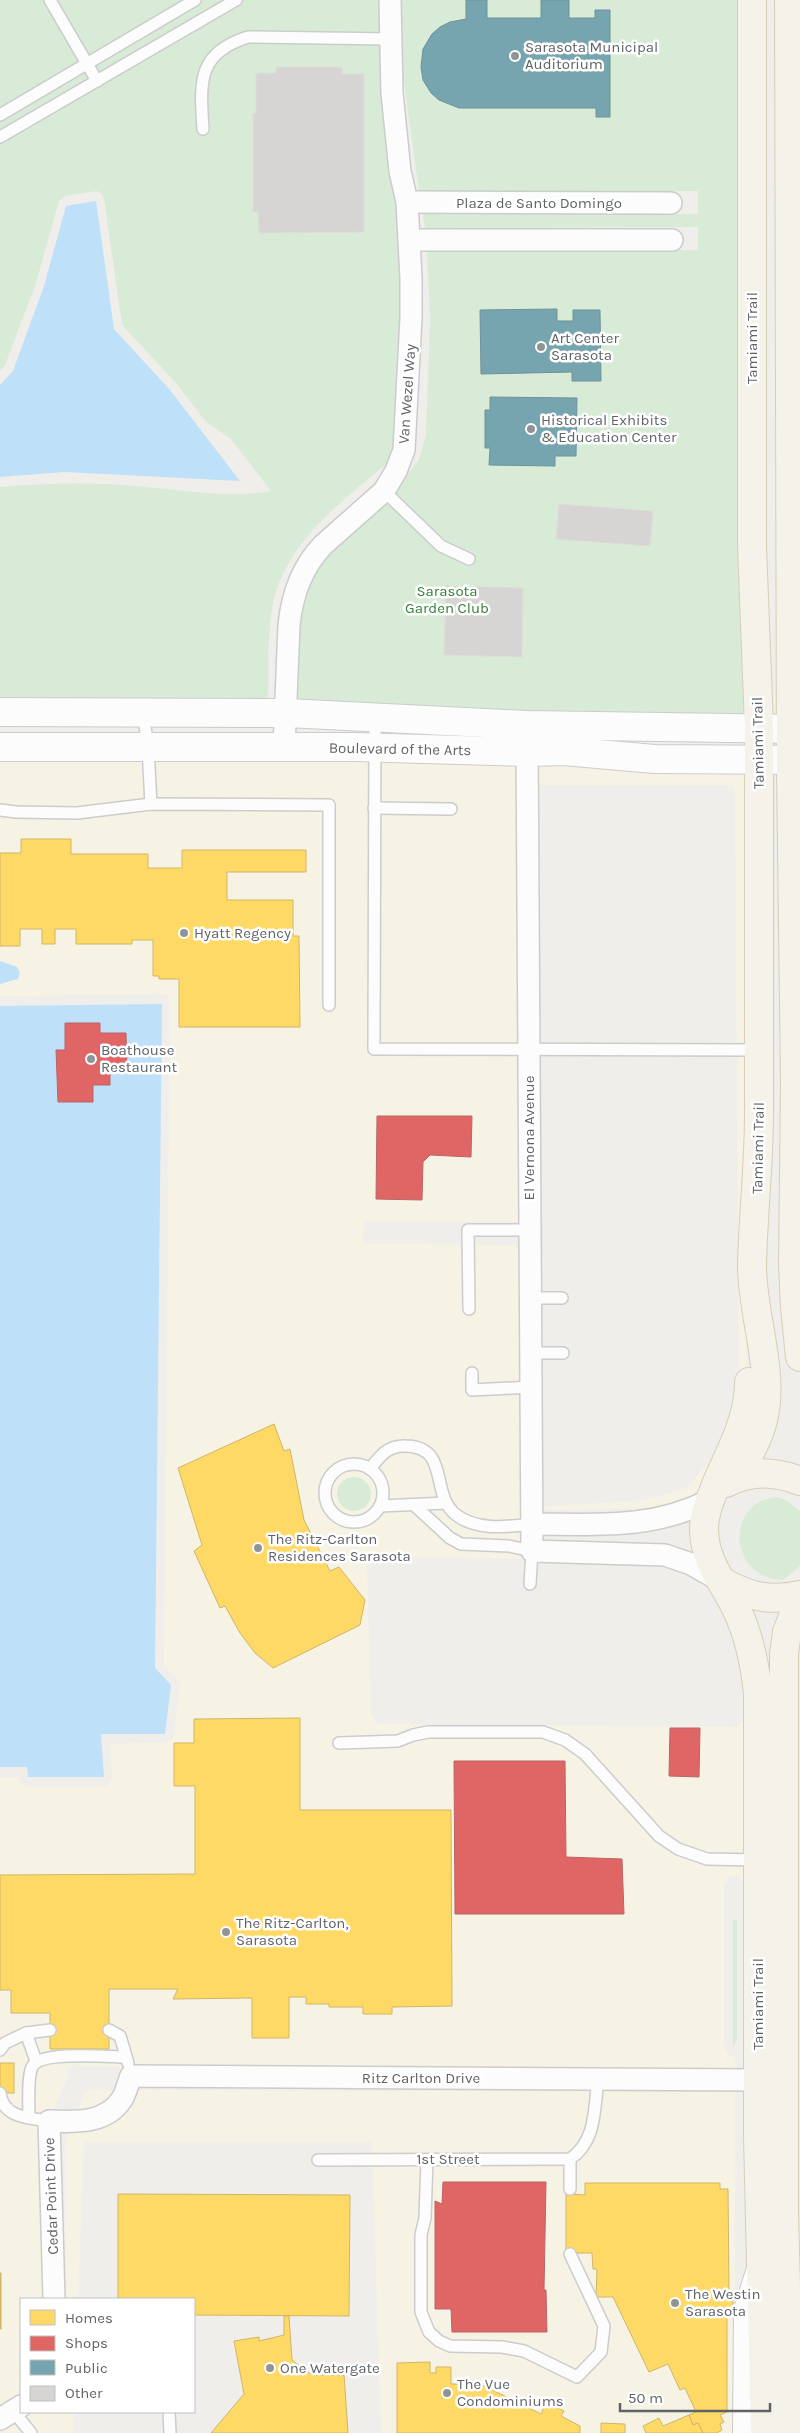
<svg xmlns="http://www.w3.org/2000/svg" width="800" height="2433" font-family="Karla,sans-serif">
<style>
.commercial{fill:#f7f3e4}
.green{fill:#d8ebd6}
.water{fill:#bfe0f9}
.homes{fill:#ffd966;stroke:#cfb667}
.shops{fill:#e06666;stroke:#b96567}
.public{fill:#76a5af;stroke:#6f919a}
.building{fill:#d6d5d3;stroke:#deddd9}
.lines{fill:none;stroke-linecap:round;stroke-linejoin:round}
.service-casing{stroke:#cbcccc;stroke-width:14}
.minor-casing{stroke:#cbcccc;stroke-width:24}
.tertiary-casing{stroke:#cbcccc;stroke-width:30}
.secondary-casing{stroke:#cacacb;stroke-width:30}
.primary-casing{stroke:#d7ceb8;stroke-width:30}
.service{stroke:#fdfcfc;stroke-width:11}
.minor{stroke:#fdfcfc;stroke-width:21}
.tertiary{stroke:#fdfcfc;stroke-width:28}
.secondary{stroke:#fdfcfc;stroke-width:28}
.primary{stroke:#f4f2e9;stroke-width:28}
.poi-dot{fill:#919496;stroke:#fff;stroke-width:2}
.labels{text-anchor:middle;stroke-width:5;stroke-linejoin:round;paint-order:stroke}
.poi-label{font-size:15px;fill:#5f6368;stroke:#fff;text-anchor:start}
.street-label{font-size:15px;fill:#5f6368;stroke:#fff}
.park-label{font-size:15px;fill:#348238;stroke:#fff}
</style>
<rect width="100%" height="100%" fill="#efeeea"/>
<g class="commercial">
<path d="M0 759H355L517 764 519 1222 364 1221 363 1244 519 1245 523 1559 376 1556 370 1558 367 1567 371 1715 375 1722 380 1724 736 1727 744 1721 743 1881V1883L739 1877 731 1876 724 1885V2047L728 2055 735 2057V2068L81 2067 74 2063 72 2067H68V2076L49 2121 45 2299H21V2390L9 2402 0 2407V1777H19L20 1783 28 1787H107L112 1779 110 1744 171 1742 174 1735 180 1683 164 1664 170 1001 167 995 162 994 0 996Z"/>
<path d="M538 763 748 772 746 1414 715 1483 694 1496 673 1504 653 1508 542 1510V1507L645 1500 687 1488 713 1457 739 1389 735 791 732 786 726 785H538Z"/>
<path d="M86 2090 735 2092V2433H381L372 2142H84L78 2299H66L65 2143Z"/>
<path d="M31 2412H74L73 2433H0L21 2422Z"/>
</g>
<g class="green">
<path d="M0 0H380L381 62 405 240 394 457C345 500 283 541 272 609 267 639 269 671 268 701L0 700V487C48 483 97 482 145 487 187 490 229 499 271 491L231 439 206 422 176 383 122 325 104 199 102 194 97 191 65 196 59 201 36 283 5 365 0 371Z"/>
<path d="M400 0H748V715L527 714 289 702 292 612 328 546 408 474 419 459 426 435 430 321 427 251 698 250V227L425 228 423 214H698V191H419L401 61Z"/>
<circle cx="354" cy="1494" r="17"/>
<path d="M778 1497 787 1501 800 1511V1566L783 1580C726 1578 726 1499 778 1497Z"/>
<path d="M733 1920H737V2039L733 2047Z"/>
</g>
<g class="water">
<path d="M96 201 114 329 170 390 240 481 65 472 0 477V385L13 371 44 286 66 206Z"/>
<path d="M0 961 17 967 20 973 18 979 0 984Z"/>
<path d="M162 1004 155 1668 171 1685 165 1734H101L104 1777H28L27 1767H0V1006Z"/>
</g>
<g class="homes">
<path d="M21 839H71V854H148V868H182V850H306V872H227V900H293V936H299L300 1027H179V979H159V976H153V940H132V944H76V929H55V944H42V929H20V946H0V853H21Z"/>
<path d="M274 1424 284 1451 290 1449 304 1520 330 1571 339 1567 365 1600 360 1625 273 1668 255 1653 240 1633 225 1606 220 1608 194 1551 202 1545 178 1468Z"/>
<path d="M300 1718V1810H451L452 2006 392 2007V2014H363V2007H329V2004H306V1997H289V2038H252V1998L173 1999 178 1989H109V2049H50V2013H11V1990H0V1875L195 1874V1786H174V1743H194V1719Z"/>
<rect x="0" y="2063" width="14" height="30"/>
<path d="M585 2183H720V2189H728L729 2291H733V2310H727V2412L720 2415 724 2422 720 2424 722 2430 717 2433H703L698 2423 693 2425 689 2415 696 2412 685 2388 680 2390 668 2364 649 2372 613 2297H596L597 2269H593L592 2253H566V2194L585 2195Z"/>
<path d="M118 2194 350 2195 349 2316 194 2315V2299H118Z"/>
<rect x="0" y="2273" width="1" height="56"/>
<path d="M284 2316H289L292 2360 312 2375H344L348 2433H211L244 2394 234 2341 259 2337V2341L284 2335Z"/>
<path d="M430 2362V2373H436V2367H451V2384H480L541 2414 546 2402 564 2411 561 2416 580 2426V2433H397V2363Z"/>
<path d="M689 2415 693 2425 698 2423 703 2433H646L643 2426 659 2418 663 2426Z"/>
<path d="M601 2423 625 2424V2433H601Z"/>
</g>
<g class="shops">
<path d="M65 1023H100V1033H126L127 1068H110V1085H93V1102H58L56 1050H65Z"/>
<path d="M377 1116H472L471 1157 430 1155 423 1162 422 1200 376 1199Z"/>
<path d="M670 1728H700L699 1777 669 1776Z"/>
<path d="M454 1761H565L566 1857 622 1859 624 1914H455Z"/>
<path d="M443 2182H546L544 2290H546L547 2332H452L451 2309H435V2201L442 2204Z"/>
</g>
<g class="public">
<path d="M466 0H487V18H541V0H569V18H595V10H610V117H596V108H459L439 100 431 93 423 80 421 67 423 49 432 34 440 27 450 22 466 19Z"/>
<path d="M557 309V321H573V310H600L601 381H572V372L481 374 480 310Z"/>
<path d="M490 397 577 398 576 456H555V466L489 465 490 448H485V410H490Z"/>
</g>
<g class="building">
<path d="M276 67H342V74H364V232L259 233 258 212H253V113H256V73H276Z"/>
<path d="M559 504 653 511 650 546 556 539Z"/>
<path d="M446 586 523 588 522 657 444 655Z"/>
</g>
<g class="lines">
<defs>
<g id="service">
<path d="M50 0 97 81"/>
<path d="M0 115 195 0"/>
<path d="M203 129C200 82 197 53 248 37L390 39"/>
<path d="M0 137 236 0"/>
<path d="M384 491 441 546 469 559"/>
<path d="M143 712 148 748 151 804"/>
<path d="M375 718 374 1049 759 1050"/>
<path d="M374 808 451 809"/>
<path d="M0 810 16 812 77 813 151 804 329 805V1005"/>
<path d="M530 1298H562"/>
<path d="M469 1309 468 1230H530"/>
<path d="M530 1353H563"/>
<path d="M472 1373V1390L531 1387"/>
<circle cx="354" cy="1493" r="29"/>
<path d="M370 1469C380 1456 388 1445 406 1446 450 1447 430 1493 455 1514 476 1531 506 1527 532 1524"/>
<path d="M414 1505 450 1538 461 1544 509 1546 532 1551 530 1584"/>
<path d="M380 1506 446 1503"/>
<path d="M339 1743 398 1741 413 1735 428 1732H543L565 1740 585 1754 659 1836 678 1849 707 1859 758 1860"/>
<path d="M109 2030 120 2036 128 2063"/>
<path d="M0 2050 5 2043 26 2033"/>
<path d="M36 2061 26 2033 50 2030"/>
<path d="M0 2093C3 2118 29 2118 49 2121"/>
<path d="M29 2118C29 2106 27 2078 32 2067 40 2050 108 2057 126 2057"/>
<path d="M570 2159V2189"/>
<path d="M318 2160 570 2159C597 2141 594 2108 598 2079"/>
<path d="M427 2160 425 2218 421 2235V2312L429 2332 439 2341 450 2346 502 2347 524 2351 577 2377 601 2352 604 2326 570 2254"/>
<path d="M14 2412 31 2433"/>
<path d="M169 2412 170 2433"/>
</g>
<g id="minor">
<path d="M407 202 671 203"/>
<path d="M409 240H672"/>
<path d="M527 738 532 1551 665 1555 691 1564 721 1581"/>
<path d="M284 748 289 625C292 596 302 567 323 545L384 491 396 471 404 450 411 318V278L407 202 400 171 392 93 390 0"/>
<path d="M532 1524C595 1524 651 1530 710 1500"/>
<path d="M54 2299 49 2121C75 2122 106 2124 122 2099 126 2093 128 2083 131 2076L758 2080"/>
<path d="M0 2419 21 2406"/>
</g>
<g id="tertiary">
<path d="M0 712 287 713 527 725 800 729"/>
<path d="M0 747H355L528 752 564 751 654 759 800 760"/>
</g>
<path id="secondary" d="M747 2433 748 2310 760 2272"/>
<g id="primary">
<path d="M789 0 791 768 795 1082 793 1265 795 1307 800 1357"/>
<path d="M749 1382C749 1418 731 1450 717 1482 711 1498 704 1513 704 1529 704 1559 722 1581 735 1606 749 1634 755 1663 758 1694V2136L765 2433"/>
<path d="M736 1478C746 1460 758 1441 763 1420 775 1372 752 1315 752 1266 753 1215 759 1165 759 1114V727L752 546V0"/>
<path d="M726 1483C750 1470 775 1471 800 1481"/>
<path d="M721 1581C748 1596 769 1602 800 1595"/>
<path d="M790 2433 784 2214V1654L787 1632 800 1599"/>
</g>
</defs>
<use href="#service" class="service-casing"/>
<use href="#minor" class="minor-casing"/>
<use href="#tertiary" class="tertiary-casing"/>
<use href="#secondary" class="secondary-casing"/>
<use href="#primary" class="primary-casing"/>
<use href="#service" class="service"/>
<use href="#minor" class="minor"/>
<use href="#tertiary" class="tertiary"/>
<use href="#secondary" class="secondary"/>
<use href="#primary" class="primary"/>
</g>
<g class="poi-dot">
<circle cx="515" cy="56" r="5"/>
<circle cx="541" cy="347" r="5"/>
<circle cx="531" cy="429" r="5"/>
<circle cx="184" cy="933" r="5"/>
<circle cx="91" cy="1059" r="5"/>
<circle cx="258" cy="1548" r="5"/>
<circle cx="226" cy="1932" r="5"/>
<circle cx="675" cy="2303" r="5"/>
<circle cx="270" cy="2368" r="5"/>
<circle cx="447" cy="2393" r="5"/>
</g>
<g class="labels">
<g class="poi-label">
<text x="525" y="52">Sarasota Municipal<tspan x="525" dy="17">Auditorium</tspan></text>
<text x="551" y="343">Art Center<tspan x="551" dy="17">Sarasota</tspan></text>
<text x="541" y="425">Historical Exhibits<tspan x="541" dy="17">&amp; Education Center</tspan></text>
<text x="194" y="938">Hyatt Regency</text>
<text x="101" y="1055">Boathouse<tspan x="101" dy="17">Restaurant</tspan></text>
<text x="268" y="1544">The Ritz-Carlton<tspan x="268" dy="17">Residences Sarasota</tspan></text>
<text x="236" y="1928">The Ritz-Carlton,<tspan x="236" dy="17">Sarasota</tspan></text>
<text x="685" y="2299">The Westin<tspan x="685" dy="17">Sarasota</tspan></text>
<text x="280" y="2373">One Watergate</text>
<text x="457" y="2389">The Vue<tspan x="457" dy="17">Condominiums</tspan></text>
</g>
<g class="street-label">
<text x="539" y="208">Plaza de Santo Domingo</text>
<text transform="translate(752 338) rotate(-90)" y="5">Tamiami Trail</text>
<text transform="translate(407 394) rotate(-86)" y="5">Van Wezel Way</text>
<text transform="translate(758 743) rotate(-91)" y="5">Tamiami Trail</text>
<text transform="translate(400 749) rotate(1)" y="5">Boulevard of the Arts</text>
<text transform="translate(529 1138) rotate(-90)" y="5">El Vernona Avenue</text>
<text transform="translate(758 1148) rotate(-89)" y="5">Tamiami Trail</text>
<text transform="translate(758 2004) rotate(-90)" y="5">Tamiami Trail</text>
<text x="421" y="2083">Ritz Carlton Drive</text>
<text x="448" y="2164">1st Street</text>
<text transform="translate(51 2196) rotate(-92)" y="5">Cedar Point Drive</text>
</g>
<g class="park-label">
<text x="447" y="596">Sarasota<tspan x="447" dy="17">Garden Club</tspan></text>
</g>
</g>
<rect x="20" y="2298" width="175" height="115" fill="#ffffff" stroke="#bfc1c3"/>
<rect x="30" y="2310" width="25" height="15" fill="#ffd966" stroke="#bfc1c3"/>
<text x="65" y="2323" font-size="15" fill="#5f6368">Homes</text>
<rect x="30" y="2336" width="25" height="15" fill="#e06666" stroke="#bfc1c3"/>
<text x="65" y="2348" font-size="15" fill="#5f6368">Shops</text>
<rect x="30" y="2360" width="25" height="15" fill="#76a5af" stroke="#bfc1c3"/>
<text x="65" y="2373" font-size="15" fill="#5f6368">Public</text>
<rect x="30" y="2386" width="25" height="15" fill="#d6d5d3" stroke="#bfc1c3"/>
<text x="65" y="2398" font-size="15" fill="#5f6368">Other</text>
<path d="M620 2403v8h150v-8" fill="none" stroke="#5f6368" stroke-width="2.5"/>
<text x="628" y="2403" font-size="15" fill="#5f6368" stroke="#ffffff" stroke-width="4" paint-order="stroke">50 m</text>
</svg>
